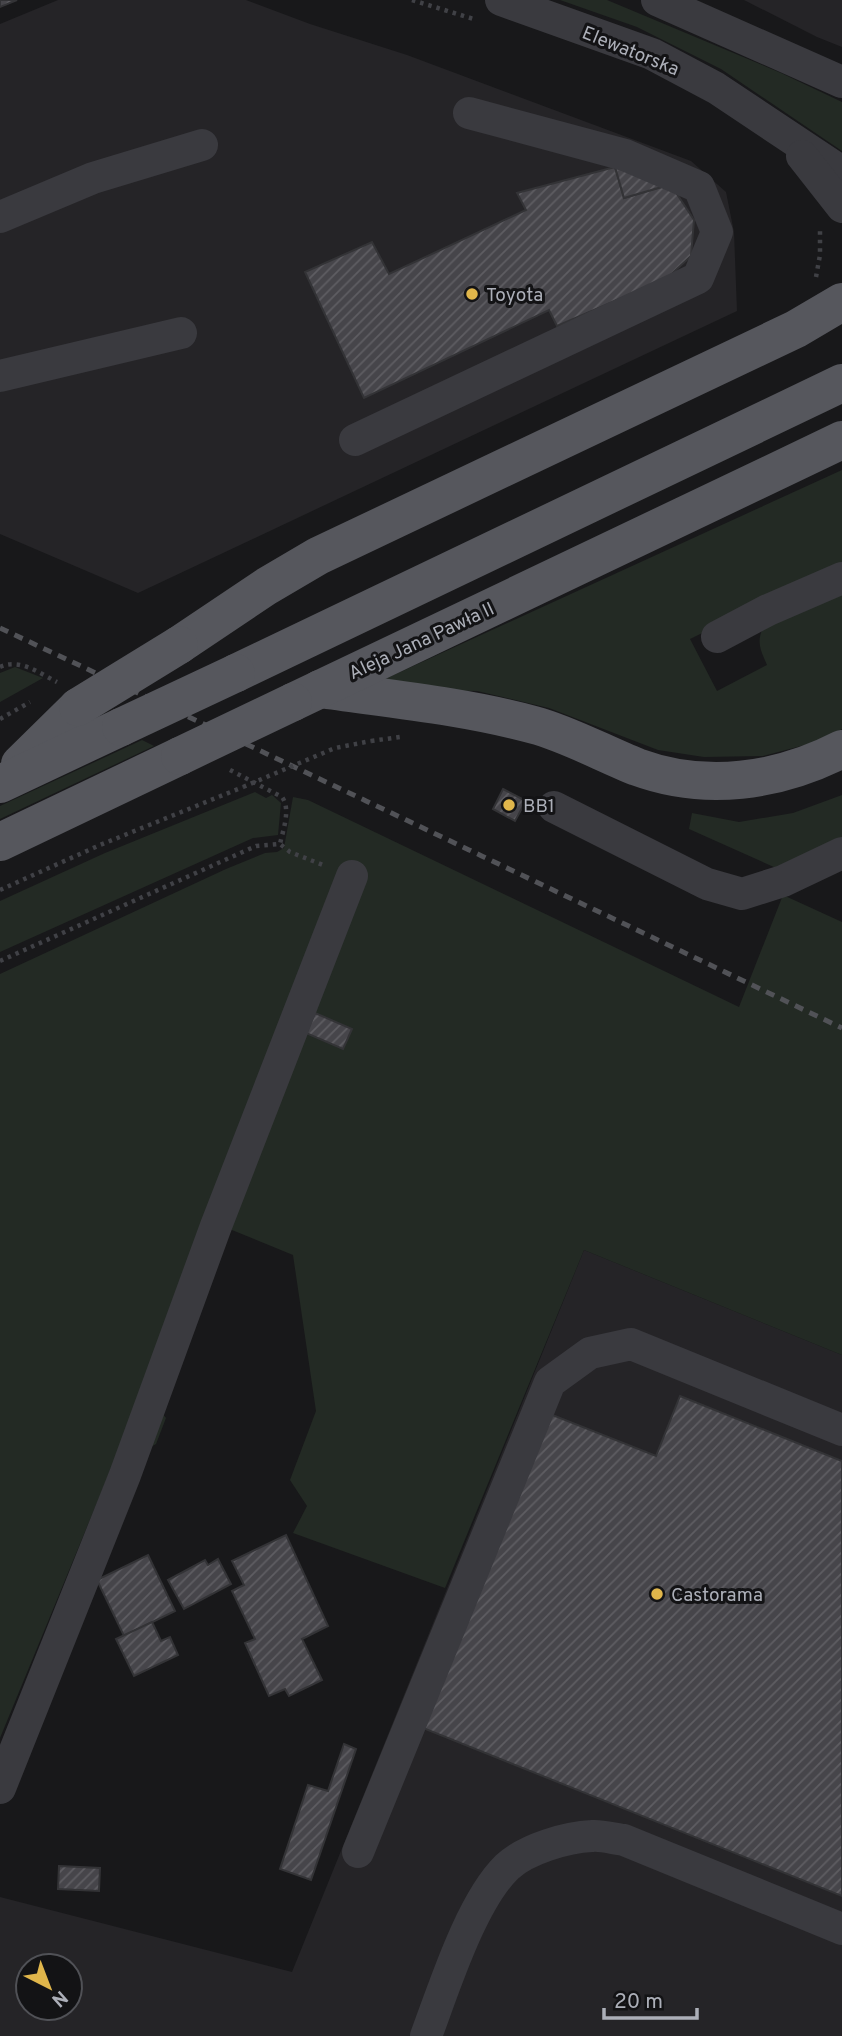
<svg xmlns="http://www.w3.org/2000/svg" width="842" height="2036" font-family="Overpass,sans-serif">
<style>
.built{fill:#252427;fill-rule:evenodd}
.green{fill:#232a24}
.building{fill:url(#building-hatch);stroke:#333336;stroke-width:2}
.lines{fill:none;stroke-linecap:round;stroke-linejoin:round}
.path{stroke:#404146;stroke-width:4.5;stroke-dasharray:3.5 5;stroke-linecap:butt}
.minor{stroke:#3a3a3f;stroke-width:32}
.major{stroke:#56575d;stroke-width:38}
.rail{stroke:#515257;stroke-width:5;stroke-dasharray:9 7;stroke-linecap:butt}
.path-bridge{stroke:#404146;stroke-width:4.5;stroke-dasharray:3.5 5;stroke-linecap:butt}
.major-bridge{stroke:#56575d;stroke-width:38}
.poi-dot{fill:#e0b64b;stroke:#131315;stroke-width:2.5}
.labels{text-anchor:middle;stroke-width:6;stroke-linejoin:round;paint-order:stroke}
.street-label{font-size:19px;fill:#acafb8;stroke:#131315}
.poi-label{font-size:19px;fill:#acafb8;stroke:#131315;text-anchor:start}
</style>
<defs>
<pattern id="building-hatch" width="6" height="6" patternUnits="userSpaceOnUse" patternTransform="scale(1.75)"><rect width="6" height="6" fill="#46454a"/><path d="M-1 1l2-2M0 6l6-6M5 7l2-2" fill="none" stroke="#5e5d62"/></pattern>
</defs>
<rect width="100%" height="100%" fill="#18181a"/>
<g class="built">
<path d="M58 0H246L310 24 407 55 691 161 726 192 734 232 737 311 138 593 0 534V24Z"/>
<path d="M744 0H842V47L817 37Z"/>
<path d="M584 1250 842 1355V2036H0V1897L292 1972ZM28 1966H70V2008H28Z"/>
</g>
<g class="green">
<path d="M560 0H607L781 73 842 102V151L721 69 637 27Z"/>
<path d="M842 470V568L827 572 690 639 717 691 767 665C761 651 756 642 763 628L842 588V729L820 741 763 756 704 757 658 750 549 708 477 691 363 689Z"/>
<path d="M15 667 43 678 0 702V673Z"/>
<path d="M142 740 154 746 0 819V806Z"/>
<path d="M255 792 266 798 272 795 281 803 278 835 253 838 0 952V901L105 853Z"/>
<path d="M842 795V845L785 872 689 829 692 813 739 822 793 813Z"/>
<path d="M293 797 308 800 739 1007 783 895 842 922V1355L584 1250 445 1588 293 1533 307 1506 290 1480 316 1411 293 1255 227 1228 155 1405 166 1418 156 1444 110 1471 0 1738V974L226 869 265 853 277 852 284 848Z"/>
</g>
<g class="building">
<path d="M0 0H17L0 7Z"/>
<path d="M615 167 624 198 665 186 675 191 694 220 691 256 666 279 557 326 549 310 364 398 305 272 372 242 389 274 526 210 517 193Z"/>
<path d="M615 167 665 186 624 198Z"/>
<path d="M503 789 526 801 515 821 493 809Z"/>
<path d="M315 1013 352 1029 343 1049 306 1033Z"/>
<path d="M680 1396 842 1461V1896L418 1726 545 1412 656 1456Z"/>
<path d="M286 1535 328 1626 302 1639 322 1680 289 1696 285 1689 269 1696 245 1643 255 1639 232 1591 244 1585 232 1561Z"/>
<path d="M148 1555 175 1611 124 1636 97 1580Z"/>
<path d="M218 1559 231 1584 184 1609 168 1580 205 1560 208 1565Z"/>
<path d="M152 1622 161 1641 170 1637 178 1655 134 1676 116 1639Z"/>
<path d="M344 1744 356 1749 311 1880 280 1869 308 1785 328 1791Z"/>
<path d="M59 1866 100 1868 99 1891 58 1889Z"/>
</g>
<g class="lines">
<g class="path">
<path d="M412 0 477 20"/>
<path d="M816 277 820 255V230"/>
<path d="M0 667C20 658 39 673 57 682"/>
<path d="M0 719 30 702"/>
<path d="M371 741 400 737"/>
<path d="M230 770 282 797C291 809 283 830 280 844"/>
<path d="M0 890 100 845 243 787"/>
<path d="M0 961 256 846 280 844 290 852 323 865"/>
</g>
<g class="minor">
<path d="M501 0 652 54 716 88 842 172"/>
<path d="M657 0 842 82"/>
<path d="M802 156 842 207"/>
<path d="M0 217 93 178 202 145"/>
<path d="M0 376 181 333"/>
<path d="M355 440 698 278 717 232 699 187 625 155 469 113"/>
<path d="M717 637 768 610 842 578"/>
<path d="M554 807 707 884 742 894 783 881 842 853"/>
<path d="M0 1788 125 1475 216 1226 352 876"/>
<path d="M358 1852 550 1382 590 1353 631 1344 842 1430"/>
<path d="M426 2036C444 1988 471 1902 507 1867 526 1849 567 1837 592 1836 602 1835 614 1839 624 1840L842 1929"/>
</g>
<g class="major">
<path d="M179 645 267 586 318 556 796 329 842 302"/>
<path d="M236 673 842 383"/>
<path d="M320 689C391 699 465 706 534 725 568 734 604 754 637 767 705 792 778 782 842 749"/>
<path d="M293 702 842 440"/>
<path d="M20 764 78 707"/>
<path d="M0 784 121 727"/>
<path d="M0 842 180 756"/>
</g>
<path class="rail" d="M0 628C281 760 562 894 842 1028"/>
<path class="path-bridge" d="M243 787 335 748 371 741"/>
<g class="major-bridge">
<path d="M78 707 179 645"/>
<path d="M121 727 236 673"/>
<path d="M180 756 293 702"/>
</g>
</g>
<g class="poi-dot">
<circle cx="472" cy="294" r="7"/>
<circle cx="509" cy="805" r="7"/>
<circle cx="657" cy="1594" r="7"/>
</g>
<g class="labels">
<g class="street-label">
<text transform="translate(631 50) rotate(22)" y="7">Elewatorska</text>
<text transform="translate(421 640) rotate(-25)" y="7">Aleja Jana Pawła II</text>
</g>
<g class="poi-label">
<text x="486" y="301">Toyota</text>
<text x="523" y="812">BB1</text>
<text x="671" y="1601">Castorama</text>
</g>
</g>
<g transform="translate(49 1987) rotate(138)"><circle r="33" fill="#131315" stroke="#505156" stroke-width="2"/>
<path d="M0-5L12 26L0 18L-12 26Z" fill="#e0b64b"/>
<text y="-10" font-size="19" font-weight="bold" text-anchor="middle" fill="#acafb8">N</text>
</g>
<path d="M604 2008v10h93v-10" fill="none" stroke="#acafb8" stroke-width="3.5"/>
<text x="614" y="2008" font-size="21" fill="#acafb8" stroke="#131315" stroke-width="5" paint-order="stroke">20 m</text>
</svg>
